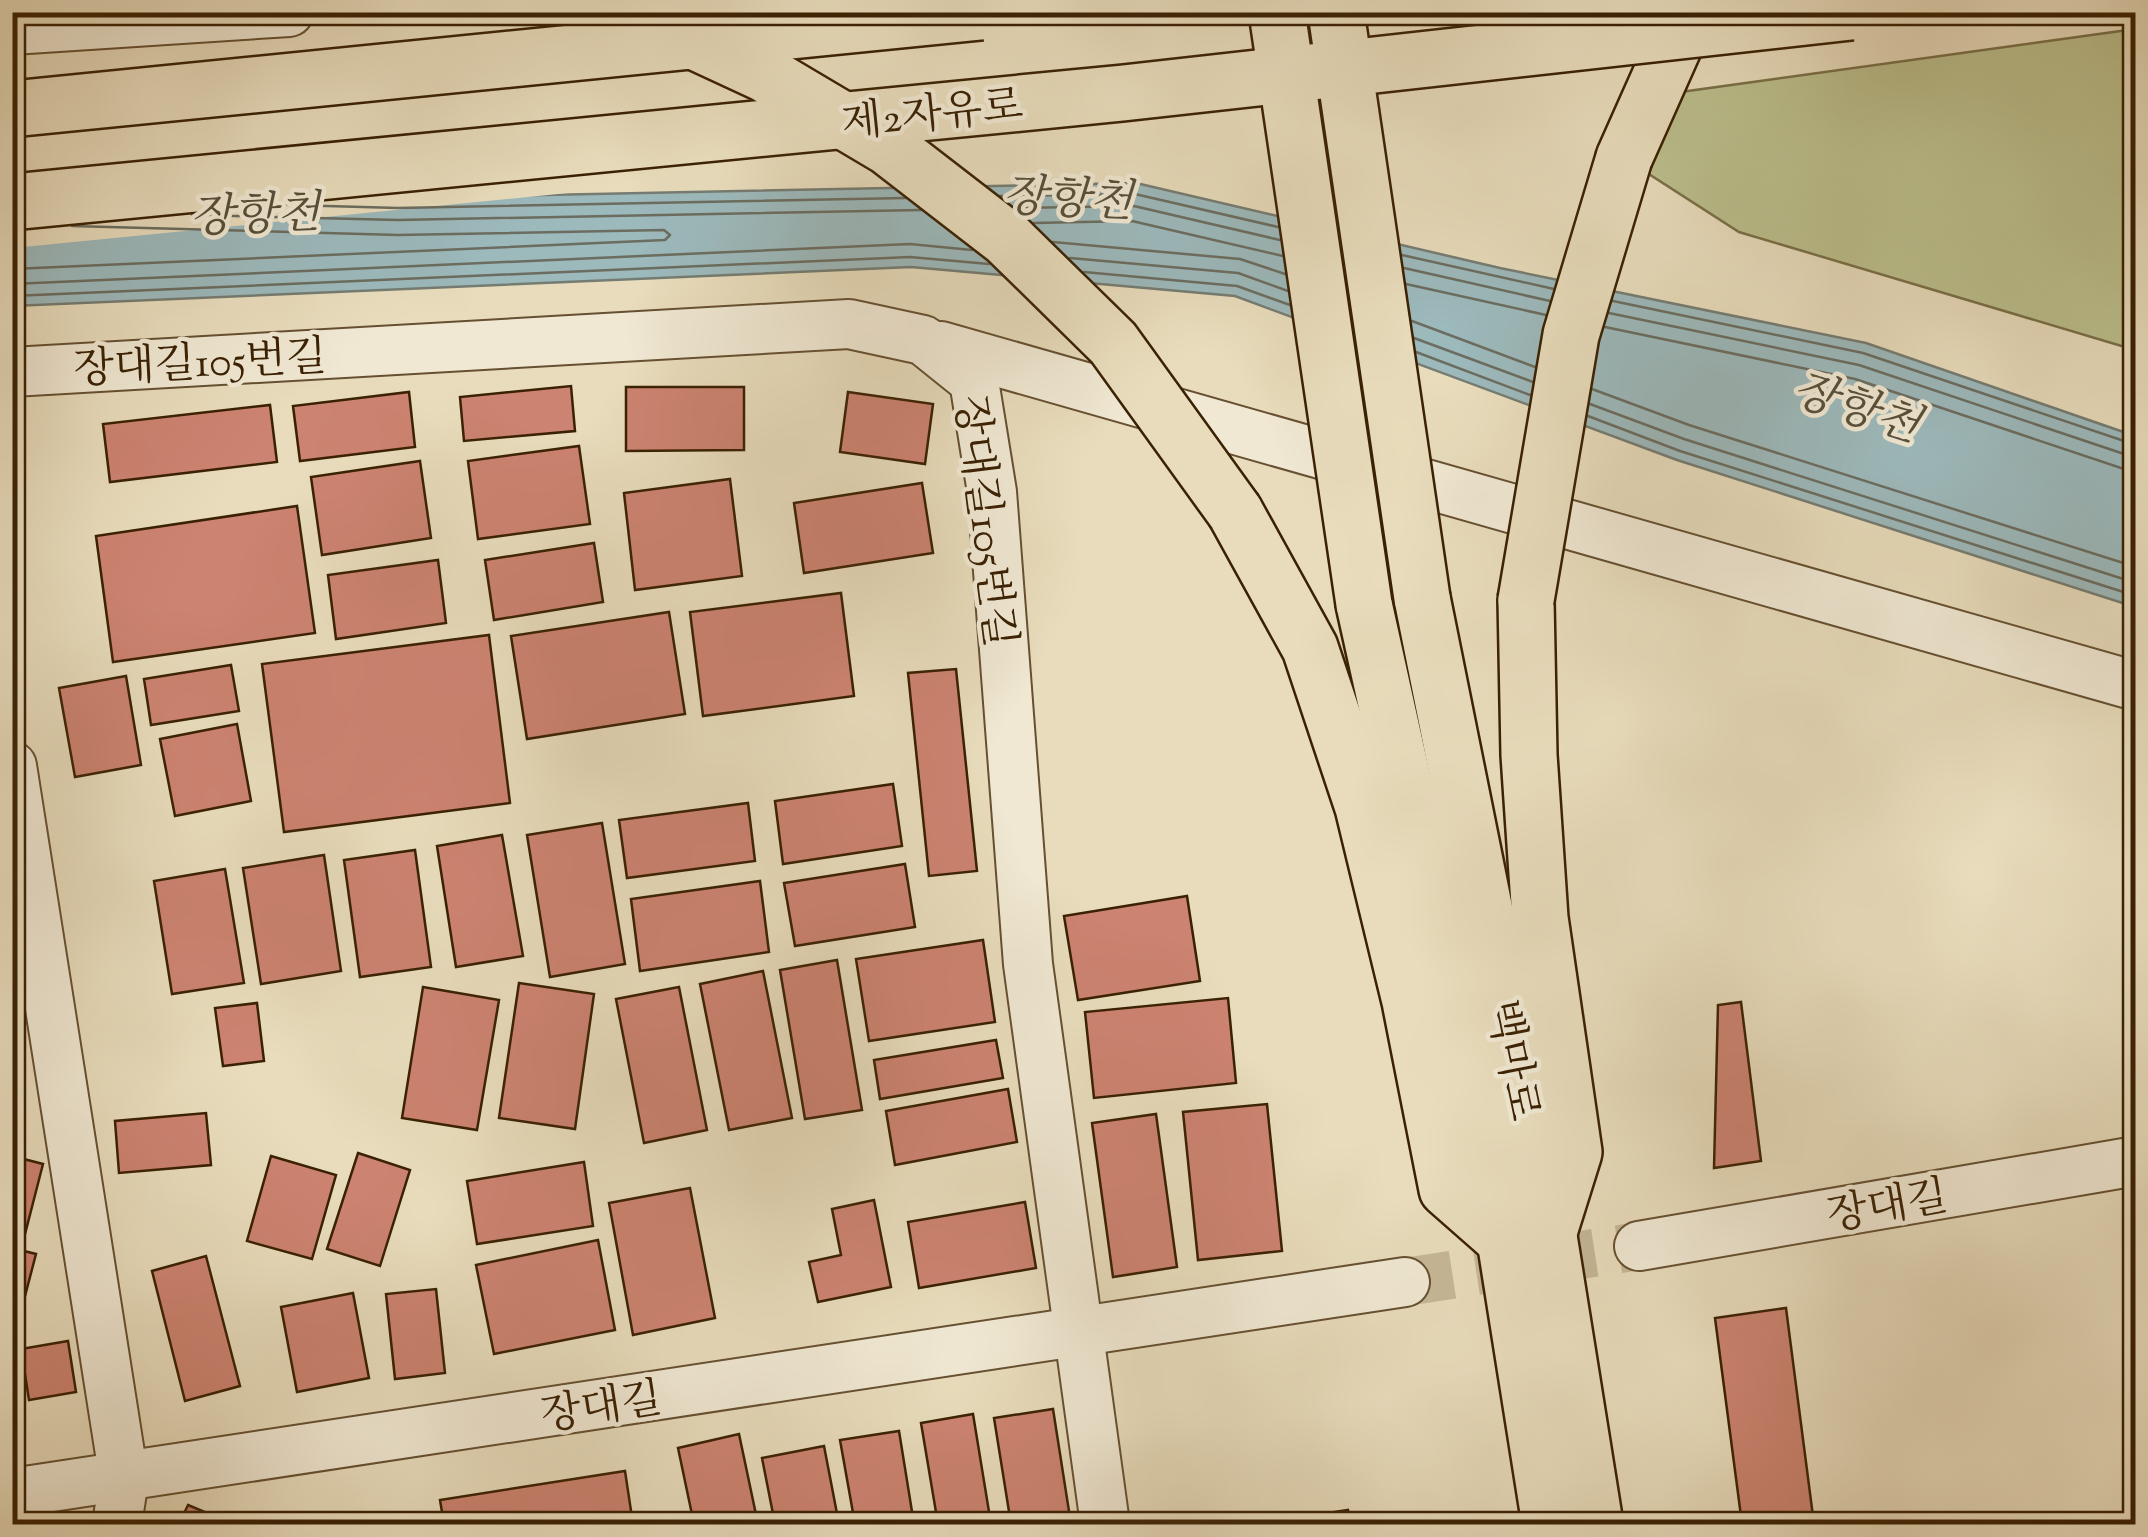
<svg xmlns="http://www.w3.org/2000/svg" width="2148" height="1537" font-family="'Sorts Mill Goudy','Noto Serif KR',serif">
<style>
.green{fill:#bbbf8d;stroke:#7a7048;stroke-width:2.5}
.water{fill:#9cb9bc;stroke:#757c72;stroke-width:2.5}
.pier{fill:#e8dcbc}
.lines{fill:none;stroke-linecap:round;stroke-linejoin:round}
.shore{stroke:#6b6d60;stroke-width:2.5}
.building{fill:#cc8371;stroke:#3a2103;stroke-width:2.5}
.minor-tunnel{stroke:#c5b797;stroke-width:48;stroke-dasharray:48 24;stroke-linecap:butt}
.minor-casing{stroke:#665031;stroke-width:52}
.major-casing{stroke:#3a2103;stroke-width:60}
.highway-casing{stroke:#3a2103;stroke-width:60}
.minor{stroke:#f0e8d3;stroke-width:48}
.major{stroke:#e8dcbc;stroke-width:55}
.highway{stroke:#e8dcbc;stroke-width:55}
.highway-bridge-casing{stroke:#3a2103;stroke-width:60;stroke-linecap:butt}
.highway-bridge{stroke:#e8dcbc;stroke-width:55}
.labels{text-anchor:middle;stroke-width:9;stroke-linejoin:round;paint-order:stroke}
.street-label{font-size:42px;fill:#3a2103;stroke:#f0e8d3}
.water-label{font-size:45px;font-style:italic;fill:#574f3a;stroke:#f0e8d3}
</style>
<rect width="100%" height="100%" fill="#e8dcbc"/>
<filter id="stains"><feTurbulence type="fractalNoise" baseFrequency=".002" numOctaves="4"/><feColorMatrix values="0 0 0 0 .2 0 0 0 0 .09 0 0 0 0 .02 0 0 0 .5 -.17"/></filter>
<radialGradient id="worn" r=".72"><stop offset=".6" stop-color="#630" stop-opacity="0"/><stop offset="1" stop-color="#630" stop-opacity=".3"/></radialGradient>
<path class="green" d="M2135 29V350L1739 232 1624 158 1652 96Z"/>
<path class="water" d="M1136 183 1500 268 1866 343 2135 436V607L1677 460 1235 296 911 267 13 306 12 187 398 198Z"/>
<path class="pier" d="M12 182 398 193 618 188 13 248Z"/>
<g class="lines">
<g class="shore">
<path d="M1000 196 1135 194 1278 227"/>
<path d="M291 205 398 208 905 198"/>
<path d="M1016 208 1134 206 1280 240"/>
<path d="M192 215 398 220 921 210"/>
<path d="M1033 223 1132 221 1283 256"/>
<path d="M1053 242 1240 259 1285 274"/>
<path d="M1402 255 1554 289"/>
<path d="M1070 258 1238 273 1288 291"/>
<path d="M1404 268 1550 301"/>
<path d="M12 269 665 240 670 235 664 230 398 235 72 226"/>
<path d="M1084 272 1237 286 1290 305"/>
<path d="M12 284 910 244 972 250"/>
<path d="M1406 284 1546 315"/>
<path d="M12 296 910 257 989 264"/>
<path d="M1613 301 1863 353 2136 445"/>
<path d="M1609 313 1859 365 2136 458"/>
<path d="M1412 321 1535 367"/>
<path d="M1605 327 1855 379 2136 473"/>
<path d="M1414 338 1533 382"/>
<path d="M1416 352 1530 395"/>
<path d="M1592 389 1689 425 2136 567"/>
<path d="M1590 404 1684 439 2136 583"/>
<path d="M1588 416 1680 451 2136 596"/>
</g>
</g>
<g class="building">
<path d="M571 386 575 431 464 441 460 397Z"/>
<path d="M626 387H744V450L626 451Z"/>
<path d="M409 392 415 447 300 461 293 406Z"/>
<path d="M848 392 933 404 925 464 840 452Z"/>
<path d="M270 405 277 462 110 482 103 424Z"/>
<path d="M579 446 590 524 478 539 468 461Z"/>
<path d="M420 461 431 538 322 555 311 477Z"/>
<path d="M730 479 742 576 635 590 624 493Z"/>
<path d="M922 483 933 553 804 573 794 503Z"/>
<path d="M297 506 315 633 113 662 96 536Z"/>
<path d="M594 543 603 602 494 620 485 560Z"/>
<path d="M438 560 446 623 336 639 328 575Z"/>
<path d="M841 593 854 696 703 716 690 612Z"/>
<path d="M669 612 685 714 527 739 511 636Z"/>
<path d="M489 635 510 803 284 832 262 664Z"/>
<path d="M231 665 239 711 151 725 144 679Z"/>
<path d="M956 669 977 871 929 876 908 673Z"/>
<path d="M126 676 141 765 75 777 59 688Z"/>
<path d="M237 724 251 801 175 816 160 739Z"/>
<path d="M893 784 902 846 783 864 775 801Z"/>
<path d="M748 803 755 861 627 878 619 820Z"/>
<path d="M602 823 625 964 550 977 527 835Z"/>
<path d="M502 835 523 956 456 967 437 846Z"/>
<path d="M415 850 431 967 360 977 344 860Z"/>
<path d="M324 855 341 971 261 984 243 868Z"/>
<path d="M905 864 915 927 795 946 784 883Z"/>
<path d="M225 869 244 983 172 994 154 881Z"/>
<path d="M760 881 769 952 640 971 631 899Z"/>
<path d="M1187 896 1200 981 1078 1000 1064 916Z"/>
<path d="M983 940 995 1022 869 1041 856 959Z"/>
<path d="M837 960 862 1110 805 1119 780 970Z"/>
<path d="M763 971 792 1118 729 1130 700 984Z"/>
<path d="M519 983 594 994 575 1129 499 1118Z"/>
<path d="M423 987 499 1000 477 1130 402 1118Z"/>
<path d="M679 987 707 1130 644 1143 616 999Z"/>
<path d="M1228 998 1236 1083 1094 1098 1085 1012Z"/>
<path d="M1741 1002 1761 1161 1714 1168 1718 1005Z"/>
<path d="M257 1003 264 1061 223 1066 215 1008Z"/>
<path d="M996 1040 1003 1078 880 1099 874 1060Z"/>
<path d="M1008 1089 1017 1142 895 1165 886 1111Z"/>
<path d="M1267 1104 1282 1251 1198 1260 1183 1112Z"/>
<path d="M206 1113 211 1165 119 1173 115 1121Z"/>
<path d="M1156 1114 1177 1267 1113 1277 1092 1123Z"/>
<path d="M358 1153 410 1170 380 1266 327 1249Z"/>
<path d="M12 1156 43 1164 24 1238 12 1235Z"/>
<path d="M271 1156 336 1175 312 1259 247 1241Z"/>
<path d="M584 1162 593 1226 477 1244 467 1181Z"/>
<path d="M690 1188 715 1318 633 1335 609 1203Z"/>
<path d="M874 1200 891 1287 818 1302 809 1262 841 1255 832 1209Z"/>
<path d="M1025 1202 1036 1268 919 1288 908 1222Z"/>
<path d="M598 1240 615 1330 494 1354 476 1265Z"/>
<path d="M12 1248 36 1254 25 1296 12 1293Z"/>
<path d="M206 1256 240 1386 185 1401 152 1271Z"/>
<path d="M436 1289 445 1373 395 1379 386 1294Z"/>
<path d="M353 1293 369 1378 297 1392 281 1307Z"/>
<path d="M1786 1308 1814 1524H1742L1715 1318Z"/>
<path d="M12 1310 21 1312 12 1346Z"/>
<path d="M68 1341 76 1392 29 1400 21 1349Z"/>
<path d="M12 1357 19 1400H12Z"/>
<path d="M1053 1409 1071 1524H1011L994 1418Z"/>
<path d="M973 1414 991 1524H938L921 1423Z"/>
<path d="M899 1431 914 1524H855L840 1440Z"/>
<path d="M739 1434 758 1524H694L678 1448Z"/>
<path d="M824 1446 839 1524H775L762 1458Z"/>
<path d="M625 1471 633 1524H444L440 1500Z"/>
<path d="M188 1505 233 1524H179Z"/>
<path d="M1348 1510 1351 1524H1255Z"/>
</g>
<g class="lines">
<path class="minor-tunnel" d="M1405 1282 1639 1246"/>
<defs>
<g id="minor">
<path d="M12 30 289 12"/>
<path d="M941 346 2136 686"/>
<path d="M12 372 849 324 923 340 974 381 992 492 1028 964 1105 1524"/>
<path d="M12 766 124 1479 117 1524"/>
<path d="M1639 1246 2136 1161"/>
<path d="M12 1493 1405 1282"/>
</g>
<g id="major">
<path d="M1422 598 1544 1205 1595 1524"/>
<path d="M1364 604 1505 1240 1550 1524"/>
</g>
<g id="highway">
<path d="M1624 158 1689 12"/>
<path d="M1235 512 1310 648 1363 807 1410 1001 1447 1189 1505 1240"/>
<path d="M1526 600 1529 755 1540 918 1574 1152 1548 1235"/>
</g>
</defs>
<use href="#minor" class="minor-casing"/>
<use href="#major" class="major-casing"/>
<use href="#highway" class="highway-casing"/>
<use href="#minor" class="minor"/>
<use href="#major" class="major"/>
<use href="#highway" class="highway"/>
<defs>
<g id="highway-bridge">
<path d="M1277 12 1364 604"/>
<path d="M1336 12 1422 598"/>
<path d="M696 42 765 74 888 147 1007 239 1113 343 1235 512"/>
<path d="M12 109 981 12"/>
<path d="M12 202 1123 93 1851 12"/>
<path d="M1526 600 1571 335 1624 158"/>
</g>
</defs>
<use href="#highway-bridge" class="highway-bridge-casing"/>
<use href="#highway-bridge" class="highway-bridge"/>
</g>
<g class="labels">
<g class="street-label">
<text transform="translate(932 112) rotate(-6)" y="15">제2자유로</text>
<text transform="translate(200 361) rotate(-3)" y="15">장대길105번길</text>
<text transform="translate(987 521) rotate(83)" y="15">장대길105번길</text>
<text transform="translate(1515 1060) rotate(79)" y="15">백마로</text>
<text transform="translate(1887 1204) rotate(-10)" y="15">장대길</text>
<text transform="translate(601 1405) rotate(-9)" y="15">장대길</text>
</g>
<g class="water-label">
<text transform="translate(1068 197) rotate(3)" y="16">장항천</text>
<text transform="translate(255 213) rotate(-2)" y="16">장항천</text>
<text transform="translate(1857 406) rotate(18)" y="16">장항천</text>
</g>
</g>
<rect width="2148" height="1537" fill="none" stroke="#e8dcbc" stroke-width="50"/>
<rect x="15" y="15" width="2118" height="1507" fill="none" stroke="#3a2103" stroke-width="5"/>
<rect x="25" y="25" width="2098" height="1487" fill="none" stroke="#3a2103" stroke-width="2.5"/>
<rect width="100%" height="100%" filter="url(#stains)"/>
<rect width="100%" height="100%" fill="url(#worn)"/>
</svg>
